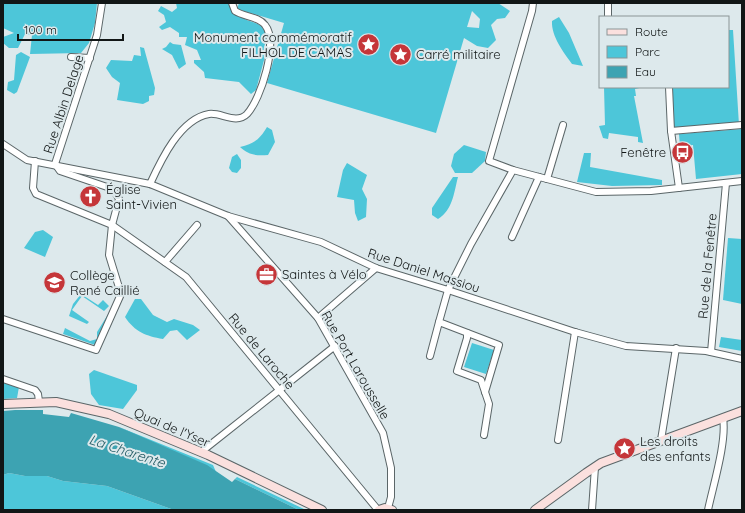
<svg xmlns="http://www.w3.org/2000/svg" width="745" height="513" font-family="Quicksand,sans-serif">
<style>
.green{fill:#4dc6d9;fill-rule:evenodd}
.water{fill:#3da3b2}
.lines{fill:none;stroke-linecap:round;stroke-linejoin:round}
.street-casing{stroke:#5b6668;stroke-width:8}
.secondary-casing{stroke:#5b6668;stroke-width:10}
.street{stroke:#fff;stroke-width:6}
.secondary{stroke:#fbe0de;stroke-width:8}
.labels{text-anchor:middle;stroke-width:4;stroke-linejoin:round;paint-order:stroke}
.poi-label{font-size:13px;fill:#111616;stroke:#dde9ec;text-anchor:start}
.street-label{font-size:13px;fill:#111616;stroke:#dde9ec}
.water-label{font-size:14px;font-style:italic;fill:#275e67;stroke:#dde9ec}
</style>
<rect width="100%" height="100%" fill="#dde9ec"/>
<g class="green">
<path d="M3 3H97L95 23 89 43 81 53 30 54 32 35 25 34 18 48H9L3 43V37L14 33 3 28Z"/>
<path d="M176 3H231C233 6 235 12 237 14 252 27 265 17 267 43L265 44 264 47 267 49 256 90 251 94 239 82 205 78 204 72 194 63V60H201L197 50 185 45 187 37H179V33L170 27 162 30 159 27 166 22 164 15 158 11 161 6 172 12 177 8Z"/>
<path d="M239 3H498L510 11 505 18 497 19 491 25 496 40 488 48 477 46 464 38 436 133 267 83 284 23 237 9ZM472 11 480 19 479 28 467 27Z"/>
<path d="M559 17 569 33 583 66 572 64C564 53 551 36 552 21Z"/>
<path d="M728 30H733L739 125 671 131 666 87H728Z"/>
<path d="M170 42 173 44 181 45 186 64 179 69 172 55 162 49 166 47Z"/>
<path d="M140 47 144 48 155 88 154 95 149 96V101L143 104 117 100 120 83 112 77 106 68 111 60 132 61 134 55 141 56Z"/>
<path d="M21 52 30 57 17 92 14 94 7 90 8 82 14 80 16 55Z"/>
<path d="M604 87H644L635 89 636 96H634L643 143 638 142V137L609 133 608 139 603 138 599 126 605 125Z"/>
<path d="M267 127 272 130 275 142 268 155C256 156 249 155 240 147 254 144 260 139 267 127Z"/>
<path d="M742 129V174L696 179 693 145 680 147 679 134Z"/>
<path d="M464 145 486 152 485 161 472 173H455L451 166 454 154Z"/>
<path d="M584 153H591L590 167 662 180V185L612 186 577 182Z"/>
<path d="M237 154 241 160V168L237 173 232 172 229 168 232 157Z"/>
<path d="M347 163 367 175 362 189 367 199 366 217 358 221 355 213 354 200 337 197 343 170Z"/>
<path d="M453 177H458C454 192 453 210 438 219L432 215V208Z"/>
<path d="M43 230 53 237 45 257 24 248 35 232Z"/>
<path d="M728 238 742 239V304L723 300Z"/>
<path d="M81 294 98 305 103 300 109 306 104 311 82 296 72 310 89 322 87 324 69 316 73 304Z"/>
<path d="M135 299H141L153 315 167 322 174 319 193 325 200 330 187 340 177 330 170 331 163 339C146 336 135 332 125 317Z"/>
<path d="M112 308 95 345 63 334 65 328 90 341 97 339V332Z"/>
<path d="M721 337 742 340V351L719 347Z"/>
<path d="M472 343 494 350 486 374 464 367Z"/>
<path d="M94 370 137 385V390L123 409 99 405 91 394 89 374Z"/>
<path d="M3 380 19 387 17 398 3 399Z"/>
<path d="M119 427 213 465 216 472 201 463 150 442Z"/>
<path d="M9 473 25 476H47L63 481 107 486 174 510H3V475Z"/>
<path d="M237 477 306 510H299L235 479Z"/>
</g>
<path class="water" d="M15 410H43V414L69 417 71 413 119 427 207 465 232 482 235 479 299 510H174L107 486 63 481 47 476H25L9 473 3 475V411Z"/>
<g class="lines">
<defs>
<g id="street">
<path d="M533 3 532 11 489 161 513 170 596 192 651 191 742 181"/>
<path d="M608 3V17"/>
<path d="M71 57 90 58"/>
<path d="M669 87 671 131 679 188"/>
<path d="M671 131 742 125"/>
<path d="M3 144 27 160 150 184 228 216 321 242 376 268 448 290 575 332 626 346 706 351 742 359"/>
<path d="M35 161 33 188 36 194 112 225 186 277 378 510"/>
<path d="M55 164 97 35 102 3"/>
<path d="M547 179 563 125"/>
<path d="M150 184C161 160 180 119 209 114 221 112 236 125 247 114 261 99 279 42 265 25 258 16 244 17 235 11L232 3"/>
<path d="M228 216 318 318 383 433 391 468V497L388 508"/>
<path d="M512 237 539 177"/>
<path d="M165 262 197 225"/>
<path d="M318 318 376 268"/>
<path d="M3 319 96 350 121 294 109 255 112 225 119 199 113 189 60 171 55 164"/>
<path d="M467 333V338L457 371 481 380 489 404 484 435"/>
<path d="M711 352 726 183"/>
<path d="M430 356 439 322"/>
<path d="M3 379 35 390 38 394 39 401"/>
<path d="M485 392 499 345 439 322 448 290 471 244 513 170"/>
<path d="M558 440 575 332"/>
<path d="M661 440 676 348"/>
<path d="M201 452 335 346"/>
<path d="M592 510 595 467"/>
<path d="M708 510C713 486 727 441 723 418"/>
</g>
<g id="secondary">
<path d="M3 404 56 402 109 414 208 455 322 510"/>
<path d="M379 510 385 508 392 510"/>
<path d="M535 510 586 473 601 463 742 411"/>
</g>
</defs>
<use href="#street" class="street-casing"/>
<use href="#secondary" class="secondary-casing"/>
<use href="#street" class="street"/>
<use href="#secondary" class="secondary"/>
</g>
<defs>
<symbol id="sight-disc" viewBox="-11 -11 22 22"><circle r="9.5" fill="#c53639" stroke="#dde9ec"/><path d="M0-6L1.8-2.2L6-1.7L2.9 1.2L3.7 5.4L0 3.3L-3.7 5.4L-2.9 1.2L-6-1.7L-1.8-2.2Z" fill="#fff"/></symbol>
<symbol id="bus-disc" viewBox="-11 -11 22 22"><circle r="9.5" fill="#c53639" stroke="#dde9ec"/><path d="M-5-6H5V4H4V6H2V4H-2V6H-4V4H-5ZM-3.5-4V0h7V-4ZM-3.5 1.2v1.5H-2V1.2ZM2 1.2v1.5H3.5V1.2Z" fill="#fff"/></symbol>
<symbol id="church-disc" viewBox="-11 -11 22 22"><circle r="9.5" fill="#c53639" stroke="#dde9ec"/><path d="M-1.2-6h2.4v3.5h3.3v2.4h-3.3V6h-2.4V-.1h-3.3v-2.4h3.3Z" fill="#fff"/></symbol>
<symbol id="office-disc" viewBox="-11 -11 22 22"><circle r="9.5" fill="#c53639" stroke="#dde9ec"/><path d="M-6-3h4V-5.5h4V-3h4V5H-6ZM-1-4.5V-3h2v-1.5ZM-6 0V1H6V0Z" fill="#fff"/></symbol>
<symbol id="school-disc" viewBox="-11 -11 22 22"><circle r="9.5" fill="#c53639" stroke="#dde9ec"/><path d="M0-5L7-2L0 1L-7-2ZM-4 1L0 2.5L4 1V4Q0 6-4 4Z" fill="#fff"/></symbol>
</defs>
<g fill-rule="evenodd">
<use href="#sight-disc" x="356" y="32" width="25" height="25"/>
<use href="#sight-disc" x="388" y="42" width="25" height="25"/>
<use href="#bus-disc" x="670" y="140" width="25" height="25"/>
<use href="#church-disc" x="78" y="184" width="25" height="25"/>
<use href="#office-disc" x="254" y="262" width="25" height="25"/>
<use href="#school-disc" x="42" y="270" width="25" height="25"/>
<use href="#sight-disc" x="612" y="436" width="25" height="25"/>
</g>
<g class="labels">
<g class="poi-label">
<text x="352" y="42" text-anchor="end">Monument commémoratif<tspan x="352" dy="15">FILHOL DE CAMAS</tspan></text>
<text x="416" y="59">Carré militaire</text>
<text x="666" y="157" text-anchor="end">Fenêtre</text>
<text x="106" y="194">Église<tspan x="106" dy="15">Saint-Vivien</tspan></text>
<text x="282" y="279">Saintes à Vélo</text>
<text x="70" y="280">Collège<tspan x="70" dy="15">René Caillié</tspan></text>
<text x="640" y="446">Les droits<tspan x="640" dy="15">des enfants</tspan></text>
</g>
<g class="street-label">
<text transform="translate(63 104) rotate(-72)" y="5">Rue Albin Delage</text>
<text transform="translate(707 266) rotate(-85)" y="5">Rue de la Fenêtre</text>
<text transform="translate(424 270) rotate(18)" y="5">Rue Daniel Massiou</text>
<text transform="translate(262 351) rotate(50)" y="5">Rue de Laroche</text>
<text transform="translate(356 365) rotate(60)" y="5">Rue Port Larousselle</text>
<text transform="translate(172 427) rotate(23)" y="5">Quai de l'Yser</text>
</g>
<g class="water-label">
<text transform="translate(127 451) rotate(18)" y="5">La Charente</text>
</g>
</g>
<rect width="745" height="513" fill="none" stroke="#111616" stroke-width="8"/>
<rect x="599" y="16" width="130" height="72" fill="#dde9ec" stroke="#8b9596"/>
<rect x="607" y="29" width="20" height="6" fill="#fbe0de" stroke="#8b9596"/>
<text x="635" y="36" font-size="12" fill="#111616">Route</text>
<rect x="607" y="46" width="20" height="12" fill="#4dc6d9" stroke="#8b9596"/>
<text x="635" y="56" font-size="12" fill="#111616">Parc</text>
<rect x="607" y="66" width="20" height="12" fill="#3da3b2" stroke="#8b9596"/>
<text x="635" y="76" font-size="12" fill="#111616">Eau</text>
<path d="M18 34v6h105v-6" fill="none" stroke="#111616" stroke-width="2"/>
<text x="24" y="34" font-size="12" fill="#111616" stroke="#dde9ec" stroke-width="3" paint-order="stroke">100 m</text>
</svg>
